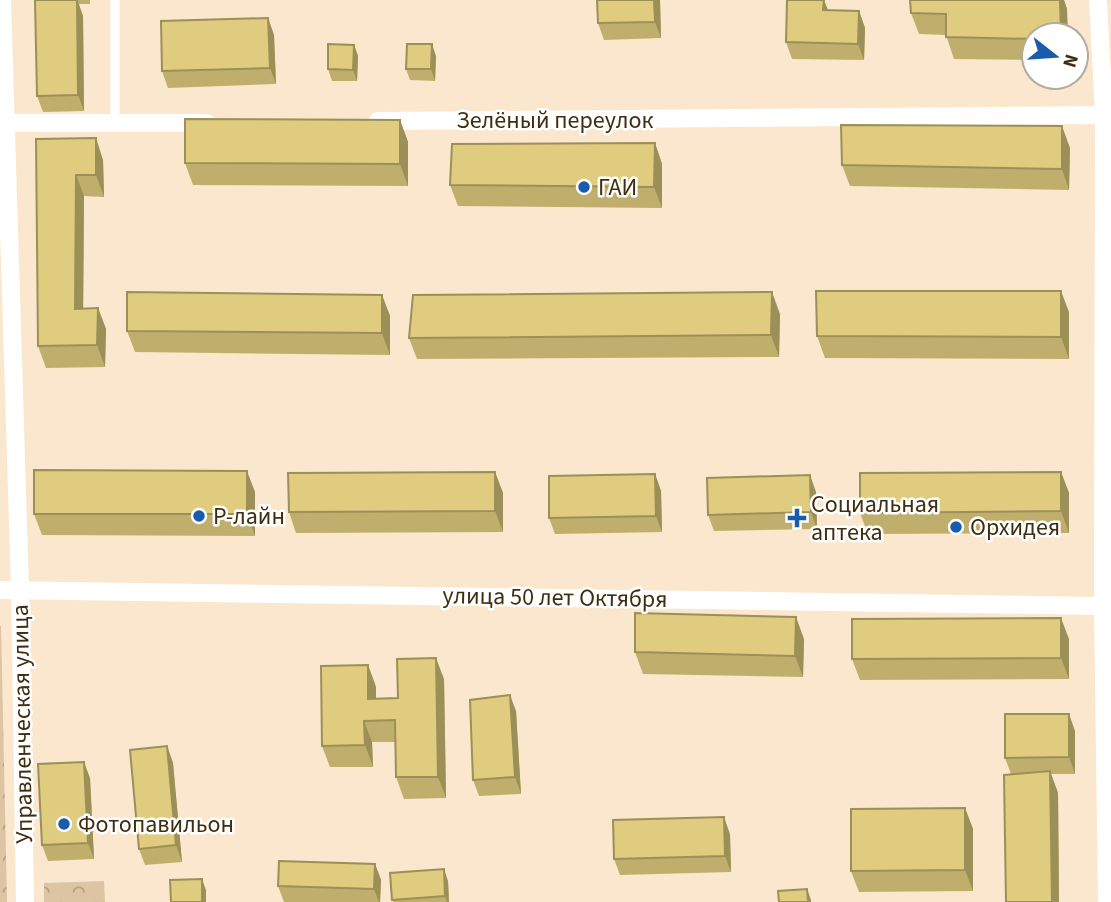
<svg xmlns="http://www.w3.org/2000/svg" width="1111" height="902" font-family="'Source Sans 3',sans-serif">
<style>
.forest{fill:url(#forest-crowns)}
.lines{fill:none;stroke-linecap:round;stroke-linejoin:round}
.service{stroke:#fff;stroke-width:9}
.minor{stroke:#fff;stroke-width:18}
.wall{fill:#c0af6c}
.shaded-wall{fill:#9c8f58}
.building{fill:#dfcc7e;stroke:#9c8f58;stroke-width:2}
.poi-dot{fill:#1a5cac;stroke:#fff;stroke-width:2.5}
.labels{text-anchor:middle;stroke-width:5;stroke-linejoin:round;paint-order:stroke}
.street-label{font-size:24px;fill:#402e11;stroke:#fff}
.poi-label{font-size:24px;fill:#402e11;stroke:#fff;text-anchor:start}
</style>
<defs>
<pattern id="forest-crowns" width="20" height="18" patternUnits="userSpaceOnUse" patternTransform="scale(1.75)"><rect width="20" height="18" fill="#ddc5a4"/><path d="M2 6a3 3 0 1 1 6 0M12 15a3 3 0 1 1 6 0" fill="none" stroke="#b5a084"/></pattern>
</defs>
<rect width="100%" height="100%" fill="#fae7cd"/>
<g class="forest">
<path d="M0 626H1L7 902H0Z"/>
<path d="M104 881 105 902H44V883Z"/>
</g>
<g class="lines">
<path class="service" d="M115 124V0"/>
<g class="minor">
<path d="M2 0 20 589 25 902"/>
<path d="M1098 0 1104 115 1103 606 1107 902"/>
<path d="M378 121 1104 115"/>
<path d="M7 123H207"/>
<path d="M0 590 1111 606"/>
</g>
</g>
<g class="wall">
<path d="M35 0H90V4H79L83 16 84 111 43 112 37 96Z"/>
<path d="M597 0H660L661 38 604 40 598 23Z"/>
<path d="M910 0H1064L1067 9 1034 35V60L954 59 946 35 919 34 911 13Z"/>
<path d="M828 10 859 11 865 28 864 60 792 59 786 42Z"/>
<path d="M268 18 274 35 276 84 168 88 162 71Z"/>
<path d="M354 45 358 56 357 81H332L328 69Z"/>
<path d="M436 56 435 81 410 80 406 69Z"/>
<path d="M400 120 408 142V186L193 185 185 163Z"/>
<path d="M36 139 103 160 104 197 84 196 83 309 98 308 106 329 105 367 46 368 38 346Z"/>
<path d="M655 143 662 164V208L458 206 450 185Z"/>
<path d="M1070 148 1069 190 850 186 842 165Z"/>
<path d="M382 295 390 316V355L135 352 127 331Z"/>
<path d="M1069 312V359L825 358 817 336Z"/>
<path d="M780 314 779 357 417 359 409 338Z"/>
<path d="M495 472 503 493V532L296 533 289 512Z"/>
<path d="M1061 472 1069 493V533L868 534 860 513Z"/>
<path d="M655 474 661 491 662 532 555 534 549 518Z"/>
<path d="M255 492V536L42 535 34 514Z"/>
<path d="M816 492 817 529 714 531 708 515Z"/>
<path d="M804 639 803 677 643 674 635 652Z"/>
<path d="M1069 639V679L860 680 852 659Z"/>
<path d="M368 665 376 687V698H398L444 679 446 798 404 799 396 777V742H372L373 767H330L322 746Z"/>
<path d="M516 711 521 794 479 796 473 780Z"/>
<path d="M1075 731V774H1051L1058 793 1059 902H1006L1011 774 1005 758Z"/>
<path d="M167 746 173 763 182 862 145 865 139 849Z"/>
<path d="M90 778 94 859 48 861 42 845Z"/>
<path d="M965 808 973 829V891L859 892 851 871Z"/>
<path d="M730 834 731 872 620 875 614 859Z"/>
<path d="M375 864 381 880 380 902H284L278 886Z"/>
<path d="M448 881 449 902H393L392 900Z"/>
</g>
<g class="shaded-wall">
<path d="M77 0 83 16 84 111 78 95Z"/>
<path d="M654 0H660L661 38 655 22Z"/>
<path d="M824 0 830 15 823 10Z"/>
<path d="M1060 0H1064L1067 9 1068 35H1061Z"/>
<path d="M859 11 865 28 864 60 858 44Z"/>
<path d="M268 18 274 35 276 84 270 68Z"/>
<path d="M432 44 436 56 435 81 431 69Z"/>
<path d="M354 45 358 56 357 81 353 70Z"/>
<path d="M400 120 408 142V186L400 164Z"/>
<path d="M1062 126 1070 148 1069 190 1062 169Z"/>
<path d="M96 138 103 160 104 197 96 175Z"/>
<path d="M655 143 662 164V208L654 187Z"/>
<path d="M76 175 84 196 83 330 75 309Z"/>
<path d="M1061 291 1069 312V359L1061 337Z"/>
<path d="M772 292 780 314 779 357 771 335Z"/>
<path d="M382 295 390 316V355L382 333Z"/>
<path d="M98 308 106 329 105 367 97 345Z"/>
<path d="M247 471 255 492V536L247 514Z"/>
<path d="M495 472 503 493V532L495 511Z"/>
<path d="M1061 472 1069 493V533L1061 511Z"/>
<path d="M655 474 661 491 662 532 656 516Z"/>
<path d="M810 475 816 492 817 529 811 512Z"/>
<path d="M796 617 804 639 803 677 795 656Z"/>
<path d="M1061 618 1069 639V679L1061 658Z"/>
<path d="M436 658 444 679 446 798 438 777Z"/>
<path d="M368 665 376 687V720L368 699Z"/>
<path d="M510 695 516 711 521 794 515 777Z"/>
<path d="M1069 714 1075 731V774L1069 757Z"/>
<path d="M364 721 372 742 373 767 365 745Z"/>
<path d="M167 746 173 763 182 862 176 845Z"/>
<path d="M84 762 90 778 94 859 88 843Z"/>
<path d="M1050 771 1058 793 1059 902H1052Z"/>
<path d="M965 808 973 829V891L965 870Z"/>
<path d="M724 817 730 834 731 872 725 856Z"/>
<path d="M375 864 381 880 380 902H379L374 889Z"/>
<path d="M444 869 448 881 449 902H447L445 896Z"/>
<path d="M202 879 206 890V902H202Z"/>
<path d="M807 889 811 900V902H808Z"/>
</g>
<g class="building">
<path d="M35 0H77L78 95 37 96Z"/>
<path d="M597 0H654L655 22 598 23Z"/>
<path d="M787 0H824L823 10 859 11 858 44 786 42Z"/>
<path d="M910 0H1060L1061 35H1034V39L946 37V14L911 13Z"/>
<path d="M268 18 270 68 162 71 161 21Z"/>
<path d="M328 44 354 45 353 70 328 69Z"/>
<path d="M407 44H432L431 69H406Z"/>
<path d="M185 119 400 120V164L185 163Z"/>
<path d="M841 125 1062 126V169L842 165Z"/>
<path d="M96 138V175H76L75 309 98 308 97 345 38 346 36 139Z"/>
<path d="M655 143 654 187 450 185 452 144Z"/>
<path d="M816 291H1061V337L817 336Z"/>
<path d="M127 292 382 295V333L127 331Z"/>
<path d="M772 292 771 335 409 338 413 295Z"/>
<path d="M34 470 247 471V514H34Z"/>
<path d="M495 472V511L289 512 288 473Z"/>
<path d="M1061 472V511L860 513V473Z"/>
<path d="M655 474 656 516 549 518V476Z"/>
<path d="M810 475 811 512 708 515 707 478Z"/>
<path d="M635 613 796 617 795 656 635 652Z"/>
<path d="M1061 618V658L852 659V619Z"/>
<path d="M436 658 438 777H396L395 720 364 721 365 745 322 746 321 666 368 665V699L398 698 397 659Z"/>
<path d="M510 695 515 777 473 780 470 700Z"/>
<path d="M1005 714H1069V757L1005 758Z"/>
<path d="M167 746 176 845 139 849 130 750Z"/>
<path d="M84 762 88 843 42 845 38 764Z"/>
<path d="M1050 771 1052 902H1006L1004 775Z"/>
<path d="M965 808V870L851 871V809Z"/>
<path d="M724 817 725 856 614 859 613 820Z"/>
<path d="M279 861 375 864 374 889 278 886Z"/>
<path d="M444 869 445 896 392 900 390 873Z"/>
<path d="M202 879V902H171L170 880Z"/>
<path d="M807 889 808 902H779L778 891Z"/>
</g>
<g class="poi-dot">
<circle cx="584" cy="187" r="7"/>
<circle cx="199" cy="516" r="7"/>
<path d="M793.5 507.5h7v7h7v7h-7v7h-7v-7h-7v-7h7z"/>
<circle cx="956" cy="527" r="7"/>
<circle cx="64" cy="824" r="7"/>
</g>
<g class="labels">
<g class="street-label">
<text x="555" y="128">Зелёный переулок</text>
<text transform="translate(555 597) rotate(1)" y="8">улица 50 лет Октября</text>
<text transform="translate(22 724) rotate(-91)" y="8">Управленческая улица</text>
</g>
<g class="poi-label">
<text x="598" y="195">ГАИ</text>
<text x="811" y="512">Социальная<tspan x="811" dy="28">аптека</tspan></text>
<text x="213" y="524">Р-лайн</text>
<text x="970" y="535">Орхидея</text>
<text x="78" y="832">Фотопавильон</text>
</g>
</g>
<g transform="translate(1055 56) rotate(107)"><circle r="33" fill="#ffffff" stroke="#b3aba0" stroke-width="2"/>
<path d="M0-5L12 26L0 18L-12 26Z" fill="#1a5cac"/>
<text y="-10" font-size="19" font-weight="bold" text-anchor="middle" fill="#402e11">N</text>
</g>
</svg>
